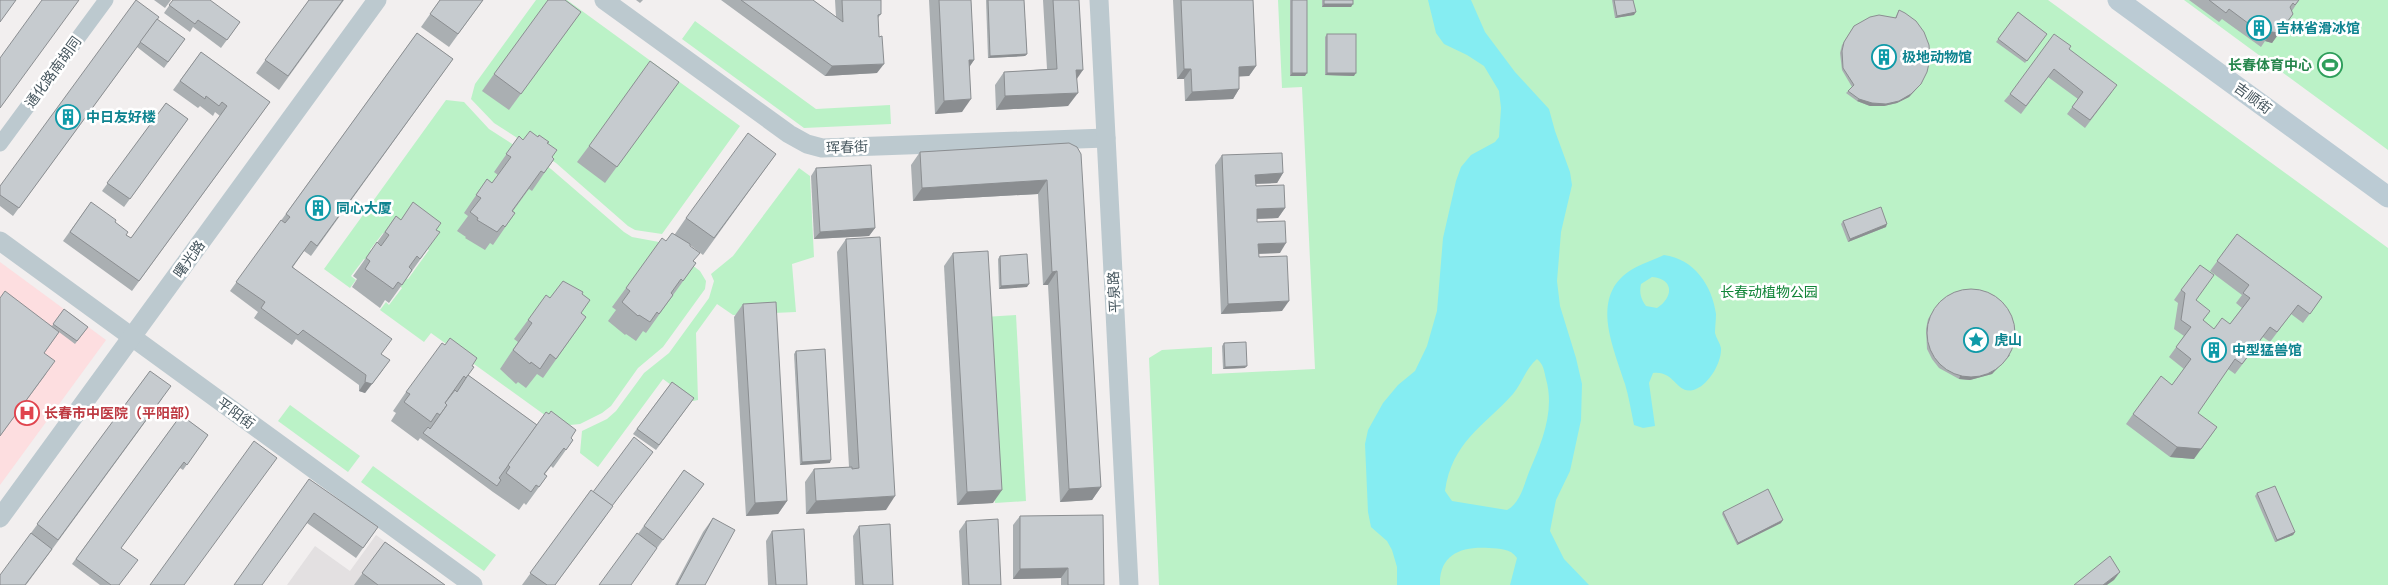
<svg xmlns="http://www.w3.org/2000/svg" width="2388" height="585" font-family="Signika,'Noto Sans SC',sans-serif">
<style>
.education{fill:#e3e0e1}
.medical{fill:#fddee0}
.green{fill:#bbf2c7}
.water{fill:#85edf2;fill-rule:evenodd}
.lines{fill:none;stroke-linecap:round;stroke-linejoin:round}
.minor{stroke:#bcc9cf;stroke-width:15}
.tertiary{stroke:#bcc9cf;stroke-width:19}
.secondary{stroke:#bbcbd4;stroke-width:21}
.wall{fill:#aaafb2}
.shaded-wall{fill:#8b8e91}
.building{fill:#c6cbcf;stroke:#8b8e91}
.labels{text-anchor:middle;stroke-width:5;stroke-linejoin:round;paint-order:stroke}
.culture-label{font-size:14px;font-weight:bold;fill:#0d838f;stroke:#fff;text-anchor:start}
.leisure-label{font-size:14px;font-weight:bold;fill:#27864d;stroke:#fff;text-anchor:end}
.street-label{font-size:14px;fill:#46565e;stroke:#fff}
.park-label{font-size:14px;fill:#118538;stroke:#fff}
.health-label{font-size:14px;font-weight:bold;fill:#be3a42;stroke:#fff;text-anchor:start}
</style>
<rect width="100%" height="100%" fill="#f2efef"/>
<path class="education" d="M376 535 444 585H287L315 546 350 571Z"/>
<path class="medical" d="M0 262 106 340 0 485Z"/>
<g class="green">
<path d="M536 0H567L740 126 662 234 635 230 628 226 556 163 494 123 471 99 475 84Z"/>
<path d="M1278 0H2048L2388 248V585H1159L1149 358 1162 350 1212 347V374L1315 369 1302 87 1282 88Z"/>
<path d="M2184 0H2388V150L2361 130Z"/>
<path d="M695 21 816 109 890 105 891 124 804 128 682 39Z"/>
<path d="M446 100 464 102 489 129 551 169 624 232 632 237 659 242 666 245 700 271 706 281 705 289 663 347 638 368 611 406 602 413 580 424 570 425 553 421 431 333 424 342 380 310 386 302 389 305 402 288 398 285 404 277 408 279 429 250 426 248 430 240 400 219 387 236 383 233 370 250 375 254 368 262 364 259 351 276 356 280 350 288 324 269Z"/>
<path d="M799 168 810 176 814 257 792 264 796 312 733 315 717 304 696 333 698 400 693 401 663 379 598 467 580 453 582 431 607 419 616 411 644 373 669 353 709 298 714 281 711 274 733 256Z"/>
<path d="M1016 315 1026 501 995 503 984 317Z"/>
<path d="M290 405 360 456 348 472 278 421Z"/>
<path d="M373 466 496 555 484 571 361 482Z"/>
</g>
<g class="water">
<path d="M1428 0H1471L1485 32 1515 72 1549 109 1555 131 1570 172 1572 185 1561 232 1557 281 1560 306 1576 358 1582 384 1581 420 1570 471 1556 500 1550 531 1564 559 1589 585H1510L1517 558C1510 548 1500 549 1489 548 1462 546 1439 554 1440 585H1397V567L1392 550 1387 541 1371 527 1368 512 1365 444 1368 430 1383 403 1398 385 1415 371 1427 346 1437 311 1443 238 1456 181 1461 167 1471 155 1495 142 1499 137 1501 108 1499 91 1484 66 1467 55 1444 44 1436 33ZM1537 359C1544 365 1544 371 1546 379 1555 411 1542 442 1529 472 1524 485 1520 503 1507 510L1452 501 1445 491C1452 442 1483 427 1513 394 1522 383 1526 368 1537 359Z"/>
<path d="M1664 255C1694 259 1712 285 1716 314 1716 320 1715 327 1715 333 1716 338 1720 343 1721 348 1722 362 1709 384 1696 389 1676 397 1676 370 1653 373L1649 383 1655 426 1643 428 1634 425C1631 411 1629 397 1625 384 1615 351 1592 304 1623 276 1634 266 1651 261 1664 255ZM1652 277C1675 279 1673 298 1657 308L1646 306C1641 299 1639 293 1641 284Z"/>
</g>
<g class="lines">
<path class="minor" d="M0 144 106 0"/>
<g class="tertiary">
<path d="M604 0 789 134 807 144 822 148 1106 138"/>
<path d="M1099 0 1129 585"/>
<path d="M0 241 473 585"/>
<path d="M0 518 377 0"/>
</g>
<path class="secondary" d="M2118 0 2388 197"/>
</g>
<g class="wall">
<path d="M154 0H171L165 8Z"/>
<path d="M173 0 240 22 221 48 193 27 190 32 164 13Z"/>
<path d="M309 0H344L279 90 256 73Z"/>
<path d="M440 0H483L449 47 421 27Z"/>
<path d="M636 0H643L640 3Z"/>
<path d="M721 0H813L836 17 835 0H881V14L878 18 877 73 825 76Z"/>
<path d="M929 0H971L974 60 970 66 962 112 935 114Z"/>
<path d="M986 0H1024L1027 54 1025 56 988 58Z"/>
<path d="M1043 0H1079L1077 79 1068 106 996 110 995 85 1004 72 1047 69Z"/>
<path d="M1173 0H1253L1256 66 1249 76H1239V89L1233 99 1185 101 1184 79H1177Z"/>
<path d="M1290 0H1307L1305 76H1290Z"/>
<path d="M1322 0H1353L1351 7H1322Z"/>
<path d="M1612 0H1633L1634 15 1615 18Z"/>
<path d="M2189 0H2299L2292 11 2272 43 2265 41 2261 47 2222 19 2219 22Z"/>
<path d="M1899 10 1921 84 1909 97 1897 103 1884 106H1870L1857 101 1846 93 1852 87 1842 70 1840 53 1842 45 1854 26 1895 18Z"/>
<path d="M581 12 509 110 482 91 494 74Z"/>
<path d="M2018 12 2047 34 2025 63 1996 42Z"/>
<path d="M157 19 185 39 164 68 137 47 13 216 0 206V186Z"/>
<path d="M417 33 453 59 311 256 304 251 293 267 381 354 383 370 365 393 359 391V385L296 339 292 345 254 318 258 312 230 291Z"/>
<path d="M1327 34 1354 76 1325 75V37Z"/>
<path d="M2069 49 2112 92 2085 128 2067 114 2078 99 2048 77 2021 114 2004 101 2010 94Z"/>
<path d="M201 52 270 102 132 291 63 241 91 202 115 222 126 235 131 238 220 116 215 112 213 116 200 106 198 108 173 90Z"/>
<path d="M667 98 605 183 577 162 589 146Z"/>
<path d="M166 103 188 119 124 207 102 191Z"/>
<path d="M519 136 523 140 547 143 552 157 554 159 532 191 529 189 513 211 515 213 493 245 490 243 485 250 465 238 466 237 457 231 468 216 464 213 487 179 492 183 498 175 494 172Z"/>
<path d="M1069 143 1101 487 1092 500 1060 502 1048 285H1043L1038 194 913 201 911 165 920 152Z"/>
<path d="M776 154 703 255 690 245 694 262 696 263 646 333 643 331 636 341 626 334 625 335 608 321 616 310 612 307 626 288 666 241 675 234 686 218Z"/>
<path d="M1222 155 1283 173 1277 183 1255 184 1256 186 1285 208 1278 218 1257 219V222L1280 253 1258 254 1259 257 1282 311 1221 314 1215 165Z"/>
<path d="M816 168 875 228 869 236 814 239 811 176Z"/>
<path d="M396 216 401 220 436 230 427 250 389 303 385 300 380 308 352 287 357 279 353 276Z"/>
<path d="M1843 221 1886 227 1848 242 1841 224Z"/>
<path d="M2237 234 2322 297 2303 323 2291 314 2270 342 2263 337 2235 374 2228 369 2198 413 2194 459 2170 457 2126 424 2133 414 2172 385 2184 369 2169 357 2184 336 2174 329 2178 303 2174 300 2181 290 2196 300 2203 320 2214 329 2230 324 2242 308 2236 303 2242 295 2210 271Z"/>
<path d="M846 239 886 510 806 514 805 482 814 469 849 467 837 252Z"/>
<path d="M953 253 993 503 957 505 944 266Z"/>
<path d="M1000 256 1027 287 999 289 998 259Z"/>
<path d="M582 294 581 313 586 317 543 378 537 374 526 388 518 382 516 384 500 369 518 342 514 339 528 320 550 298Z"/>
<path d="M0 298 52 326 64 309 88 327 75 344 59 332 44 353 46 374 0 436Z"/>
<path d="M1943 299 2010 355 1992 374 1970 380 1959 379 1939 368 1932 359 1927 349 1926 329 1928 319Z"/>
<path d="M743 304 787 501 778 514 746 516 734 317Z"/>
<path d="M1224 343 1245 368 1223 369 1222 346Z"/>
<path d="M796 351 830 463 800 465 794 354Z"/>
<path d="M472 366 468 375 537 425 573 440 553 468 551 466 545 474 547 476 526 505 524 503 519 510 493 492 495 488 493 492 420 438 424 432 418 441 391 421 396 413 393 411 406 392Z"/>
<path d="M150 371 162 399 26 585 31 533Z"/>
<path d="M672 382 694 398 656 450 633 434Z"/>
<path d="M181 415 208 435 183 470 180 468 121 548 119 585H100L72 564Z"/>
<path d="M684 470 704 484 657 548 638 534Z"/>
<path d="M309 479 378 527 356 558 307 523Z"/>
<path d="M591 490 606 516 555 585H522Z"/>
<path d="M2257 493 2295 532 2293 535 2275 542 2255 496Z"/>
<path d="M1723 512 1781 523 1737 545 1722 514Z"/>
<path d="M1020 516 1104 585H1061V578L1013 579V525Z"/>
<path d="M713 518 705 585H675L703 532Z"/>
<path d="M966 521 1001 585H962L959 531Z"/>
<path d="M859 526 893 585H855L853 536Z"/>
<path d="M772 531 807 585H768L766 541Z"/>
<path d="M385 542 445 585H354Z"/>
</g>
<g class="shaded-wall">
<path d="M1324 4H1353L1351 7H1322Z"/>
<path d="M1636 12 1634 15 1615 18 1617 16Z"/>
<path d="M2293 14 2272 43 2265 41 2272 32Z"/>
<path d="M1027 54 1025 56 988 58 990 56Z"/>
<path d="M969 60H974L965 73Z"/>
<path d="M884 64 877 73 825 76 832 66Z"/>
<path d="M1256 66 1249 76 1232 77 1239 67Z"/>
<path d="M1184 69H1191L1184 79H1177Z"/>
<path d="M1076 70H1083L1074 83Z"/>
<path d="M1292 73H1307L1305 76H1290Z"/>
<path d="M1327 73H1356L1354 76 1325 75Z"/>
<path d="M1921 84 1909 97 1897 103 1884 106H1870L1857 101 1859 99Z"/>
<path d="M1239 89 1233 99 1185 101 1192 92Z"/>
<path d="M1078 93 1068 106 996 110 1005 96Z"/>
<path d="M971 99 962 112 935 114 944 101Z"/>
<path d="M1283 173 1277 183 1248 184 1255 175Z"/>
<path d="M1047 180 1038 194 913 201 922 188Z"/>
<path d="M1285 208 1278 218 1250 219 1257 209Z"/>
<path d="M1887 224 1886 227 1848 242 1850 239Z"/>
<path d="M875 228 869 236 814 239 820 232Z"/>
<path d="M1286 243 1280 253 1251 254 1258 244Z"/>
<path d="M1057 271 1048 285H1043L1052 272Z"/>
<path d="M1029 284 1027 287 999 289 1001 286Z"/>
<path d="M1289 301 1282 311 1221 314 1228 304Z"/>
<path d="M2010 355 1992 374 1970 380 1959 379 1960 376Z"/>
<path d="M390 360 365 393 359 391 365 382Z"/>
<path d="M1247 366 1245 368 1223 369 1225 367Z"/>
<path d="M2217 427 2194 459 2170 457 2177 447Z"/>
<path d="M831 460 830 463 800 465 802 462Z"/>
<path d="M1101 487 1092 500 1060 502 1069 489Z"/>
<path d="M1002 490 993 503 957 505 967 492Z"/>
<path d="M895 496 886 510 806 514 816 501Z"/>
<path d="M787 501 778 514 746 516 755 503Z"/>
<path d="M1783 520 1781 523 1737 545 1738 543Z"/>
<path d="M2295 532 2293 535 2275 542 2277 540Z"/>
<path d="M1068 568 1061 578 1013 579 1020 569Z"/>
<path d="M2120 572 2114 580 2107 585H2103Z"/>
</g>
<g class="building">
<path d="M0 0H16L0 22Z"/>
<path d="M42 0H79L0 108V58Z"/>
<path d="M136 0 159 17 19 208 0 195V186Z"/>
<path d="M173 0H210L240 22 227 40 198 20 195 24 169 5Z"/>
<path d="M309 0H343L288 76 265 60Z"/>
<path d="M440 0H483L458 34 430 14Z"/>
<path d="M548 0H565L581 12 521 94 494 74Z"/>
<path d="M741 0H813L843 22 842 0H881V14L878 15 879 37 882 36 884 64 832 66Z"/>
<path d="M939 0H971L974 60H969L971 99 944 101Z"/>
<path d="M988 0H1024L1027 54 990 56Z"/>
<path d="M1053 0H1079L1083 70H1076L1078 93 1005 96 1004 72 1057 69Z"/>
<path d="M1181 0H1253L1256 66 1239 67V89L1192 92 1191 69H1184Z"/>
<rect x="1292" y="0" width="15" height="73"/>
<rect x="1324" y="0" width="29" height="4"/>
<path d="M1614 0H1633L1636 12 1617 16Z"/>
<path d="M2209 0H2299L2295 5 2293 3 2290 7 2293 14 2279 33 2272 32 2268 38 2229 9 2226 13Z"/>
<path d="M1899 10 1905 13 1916 21 1924 32 1929 45 1930 59 1927 72 1921 84 1911 94 1899 101 1886 104 1872 103 1859 99 1848 91 1854 85 1843 68 1842 51 1844 42 1854 26 1870 17 1879 15 1896 18Z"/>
<path d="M2018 12 2047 34 2027 61 1998 39Z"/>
<path d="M157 19 185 39 168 62 140 42Z"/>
<path d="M417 33 453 59 317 246 311 241 292 267 392 339 381 354 390 360 372 384 365 382 366 375 303 330 298 335 261 308 265 302 236 282 281 220 285 223 290 217 286 214Z"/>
<rect x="1327" y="34" width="29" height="39"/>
<path d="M2054 34 2071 46 2069 49 2117 85 2090 120 2072 107 2083 92 2054 69 2026 106 2010 94Z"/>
<path d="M201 52 270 102 139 281 70 232 91 202 116 220 115 222 128 232 126 235 131 238 227 106 222 102 219 106 206 96 205 99 180 81Z"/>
<path d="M650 61 679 82 617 167 589 146Z"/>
<path d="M166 103 188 119 130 199 107 183Z"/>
<path d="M530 131 538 137 539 135 549 142 547 143 557 150 552 157 554 159 544 173 541 171 512 211 515 213 505 227 503 225 497 232 477 220 478 218 470 212 481 198 476 195 487 179 492 183 511 157 506 154 519 136 523 140Z"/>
<path d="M748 133 776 154 714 238 686 218Z"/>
<path d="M1069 143 1077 147 1081 154 1101 487 1069 489 1057 271 1052 272 1047 180 922 188 920 152Z"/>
<path d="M1282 153 1283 173 1255 175 1256 186 1284 185 1285 208 1257 209V222L1285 221 1286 243 1258 244 1259 257 1287 256 1289 301 1228 304 1222 155Z"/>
<path d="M871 165 875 228 820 232 816 168Z"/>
<path d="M413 202 441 223 436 230 440 232 420 259 417 256 409 267 412 270 402 285 398 282 393 289 365 269 370 261 366 258 377 242 381 246 389 235 385 232 396 216 401 220Z"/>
<path d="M1881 207 1887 224 1850 239 1843 221Z"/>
<path d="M672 233 690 244V246L700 253 693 261 696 263 683 281 681 279 671 293 673 295 659 314 657 312 650 322 639 315 638 316 622 302 630 291 626 288 662 238 666 241Z"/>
<path d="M2237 234 2322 297 2310 314 2298 305 2277 332 2270 327 2242 364 2235 359 2198 413 2217 427 2201 449 2177 447 2133 414 2161 376 2172 385 2191 359 2176 347 2191 327 2181 320 2185 293 2181 290 2200 265 2214 275 2196 300 2210 311 2203 320 2214 329 2222 318 2230 324 2250 298 2243 293 2249 285 2217 261Z"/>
<path d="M880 237 895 496 816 501 814 469 852 467V469L859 468 846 239Z"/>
<path d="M988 251 1002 490 967 492 953 253Z"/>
<path d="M1027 254 1029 284 1001 286 1000 256Z"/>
<path d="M563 281 583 292 582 294 590 300 581 313 586 317 556 359 550 354 540 369 531 362 530 364 513 350 532 323 528 320 546 295 550 298Z"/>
<circle cx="1971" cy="333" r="44"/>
<path d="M5 291 59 332 44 353 55 361 0 436V298Z"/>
<path d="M776 302 787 501 755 503 743 304Z"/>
<path d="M64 309 88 327 77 341 53 324Z"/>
<path d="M450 338 477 358 472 366 474 367 466 378 464 376 445 403 447 405 440 415 437 413 431 422 404 402 410 394 406 392 442 343 445 345Z"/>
<path d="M1246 342 1247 366 1225 367 1224 343Z"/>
<path d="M825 349 831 460 802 462 796 351Z"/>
<path d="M150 371 171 386 58 540 37 524Z"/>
<path d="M468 375 537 425 499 478 501 480 497 486 423 433 428 427 430 429 447 405 445 403 455 390 457 392Z"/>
<path d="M672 382 694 398 659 445 637 429Z"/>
<path d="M551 411 576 430 571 438 573 440 566 450 564 448 544 474 547 476 539 487 536 485 531 492 506 473 510 467 508 465 546 412 549 414Z"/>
<path d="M181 415 208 435 187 465 184 462 121 548 138 560 119 585H111L76 559Z"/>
<path d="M634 437 653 452 612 506 593 492Z"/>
<path d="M254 441 277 458 184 585H150Z"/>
<path d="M684 470 704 484 663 540 644 526Z"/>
<path d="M309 479 378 527 363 548 314 513 262 585H234Z"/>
<path d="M2275 486 2295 532 2277 540 2257 493Z"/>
<path d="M1768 489 1783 520 1738 543 1723 512Z"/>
<path d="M591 490 613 506 555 585H547L530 573Z"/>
<path d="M1103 515 1104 585H1068V568L1020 569V516Z"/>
<path d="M713 518 735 530 705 585H677Z"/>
<path d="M998 519 1001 585H969L966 521Z"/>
<path d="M890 524 893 585H863L859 526Z"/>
<path d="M804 529 807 585H776L772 531Z"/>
<path d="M31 533 52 549 25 585H0V575Z"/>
<path d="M637 533 657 548 631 585H599Z"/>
<path d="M385 542 445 585H378L362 573Z"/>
<path d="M2110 556 2120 572 2103 585H2074Z"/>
</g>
<defs>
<symbol id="building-ring" viewBox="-11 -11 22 22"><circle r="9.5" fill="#fff" stroke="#0f9aa8" stroke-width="1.5"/><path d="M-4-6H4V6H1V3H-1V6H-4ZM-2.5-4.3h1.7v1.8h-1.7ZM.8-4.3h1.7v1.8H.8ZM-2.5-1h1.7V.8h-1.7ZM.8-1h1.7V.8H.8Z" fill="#0f9aa8"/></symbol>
<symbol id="stadium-ring" viewBox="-11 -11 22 22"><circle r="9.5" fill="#fff" stroke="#2e9e5b" stroke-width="1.5"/><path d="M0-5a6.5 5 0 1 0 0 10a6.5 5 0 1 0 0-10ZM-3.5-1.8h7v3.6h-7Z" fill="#2e9e5b"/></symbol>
<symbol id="sight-ring" viewBox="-11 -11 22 22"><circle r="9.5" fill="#fff" stroke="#0f9aa8" stroke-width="1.5"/><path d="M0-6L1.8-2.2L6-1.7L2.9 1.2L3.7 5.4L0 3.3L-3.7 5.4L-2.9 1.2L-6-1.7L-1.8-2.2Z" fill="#0f9aa8"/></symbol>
<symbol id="hospital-ring" viewBox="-11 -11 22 22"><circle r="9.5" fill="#fff" stroke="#e0444e" stroke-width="1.5"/><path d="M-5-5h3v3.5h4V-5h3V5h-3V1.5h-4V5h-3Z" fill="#e0444e"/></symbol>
</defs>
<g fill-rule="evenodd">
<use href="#building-ring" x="2245" y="14" width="28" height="28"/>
<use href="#building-ring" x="1870" y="43" width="28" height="28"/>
<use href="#stadium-ring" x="2316" y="51" width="28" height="28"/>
<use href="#building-ring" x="54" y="103" width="28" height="28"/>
<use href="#building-ring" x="304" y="194" width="28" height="28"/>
<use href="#sight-ring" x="1962" y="326" width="28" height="28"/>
<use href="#building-ring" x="2200" y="336" width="28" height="28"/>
<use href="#hospital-ring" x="13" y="399" width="28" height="28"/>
</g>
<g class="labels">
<g class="culture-label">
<text x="2276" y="33">吉林省滑冰馆</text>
<text x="1902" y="62">极地动物馆</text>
<text x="86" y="122">中日友好楼</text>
<text x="336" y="213">同心大厦</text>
<text x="1994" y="345">虎山</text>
<text x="2232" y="355">中型猛兽馆</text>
</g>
<g class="leisure-label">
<text x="2312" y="70">长春体育中心</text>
</g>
<g class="street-label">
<text transform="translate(53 72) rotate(-54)" y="5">通化路南胡同</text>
<text transform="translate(2253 98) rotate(36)" y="5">吉顺街</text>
<text transform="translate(847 147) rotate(-2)" y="5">珲春街</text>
<text transform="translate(189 259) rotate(-54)" y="5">曙光路</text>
<text transform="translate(1114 292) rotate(-93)" y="5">平泉路</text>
<text transform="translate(236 413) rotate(36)" y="5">平阳街</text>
</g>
<g class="park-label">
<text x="1769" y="297">长春动植物公园</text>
</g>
<g class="health-label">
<text x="44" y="418">长春市中医院（平阳部）</text>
</g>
</g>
</svg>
